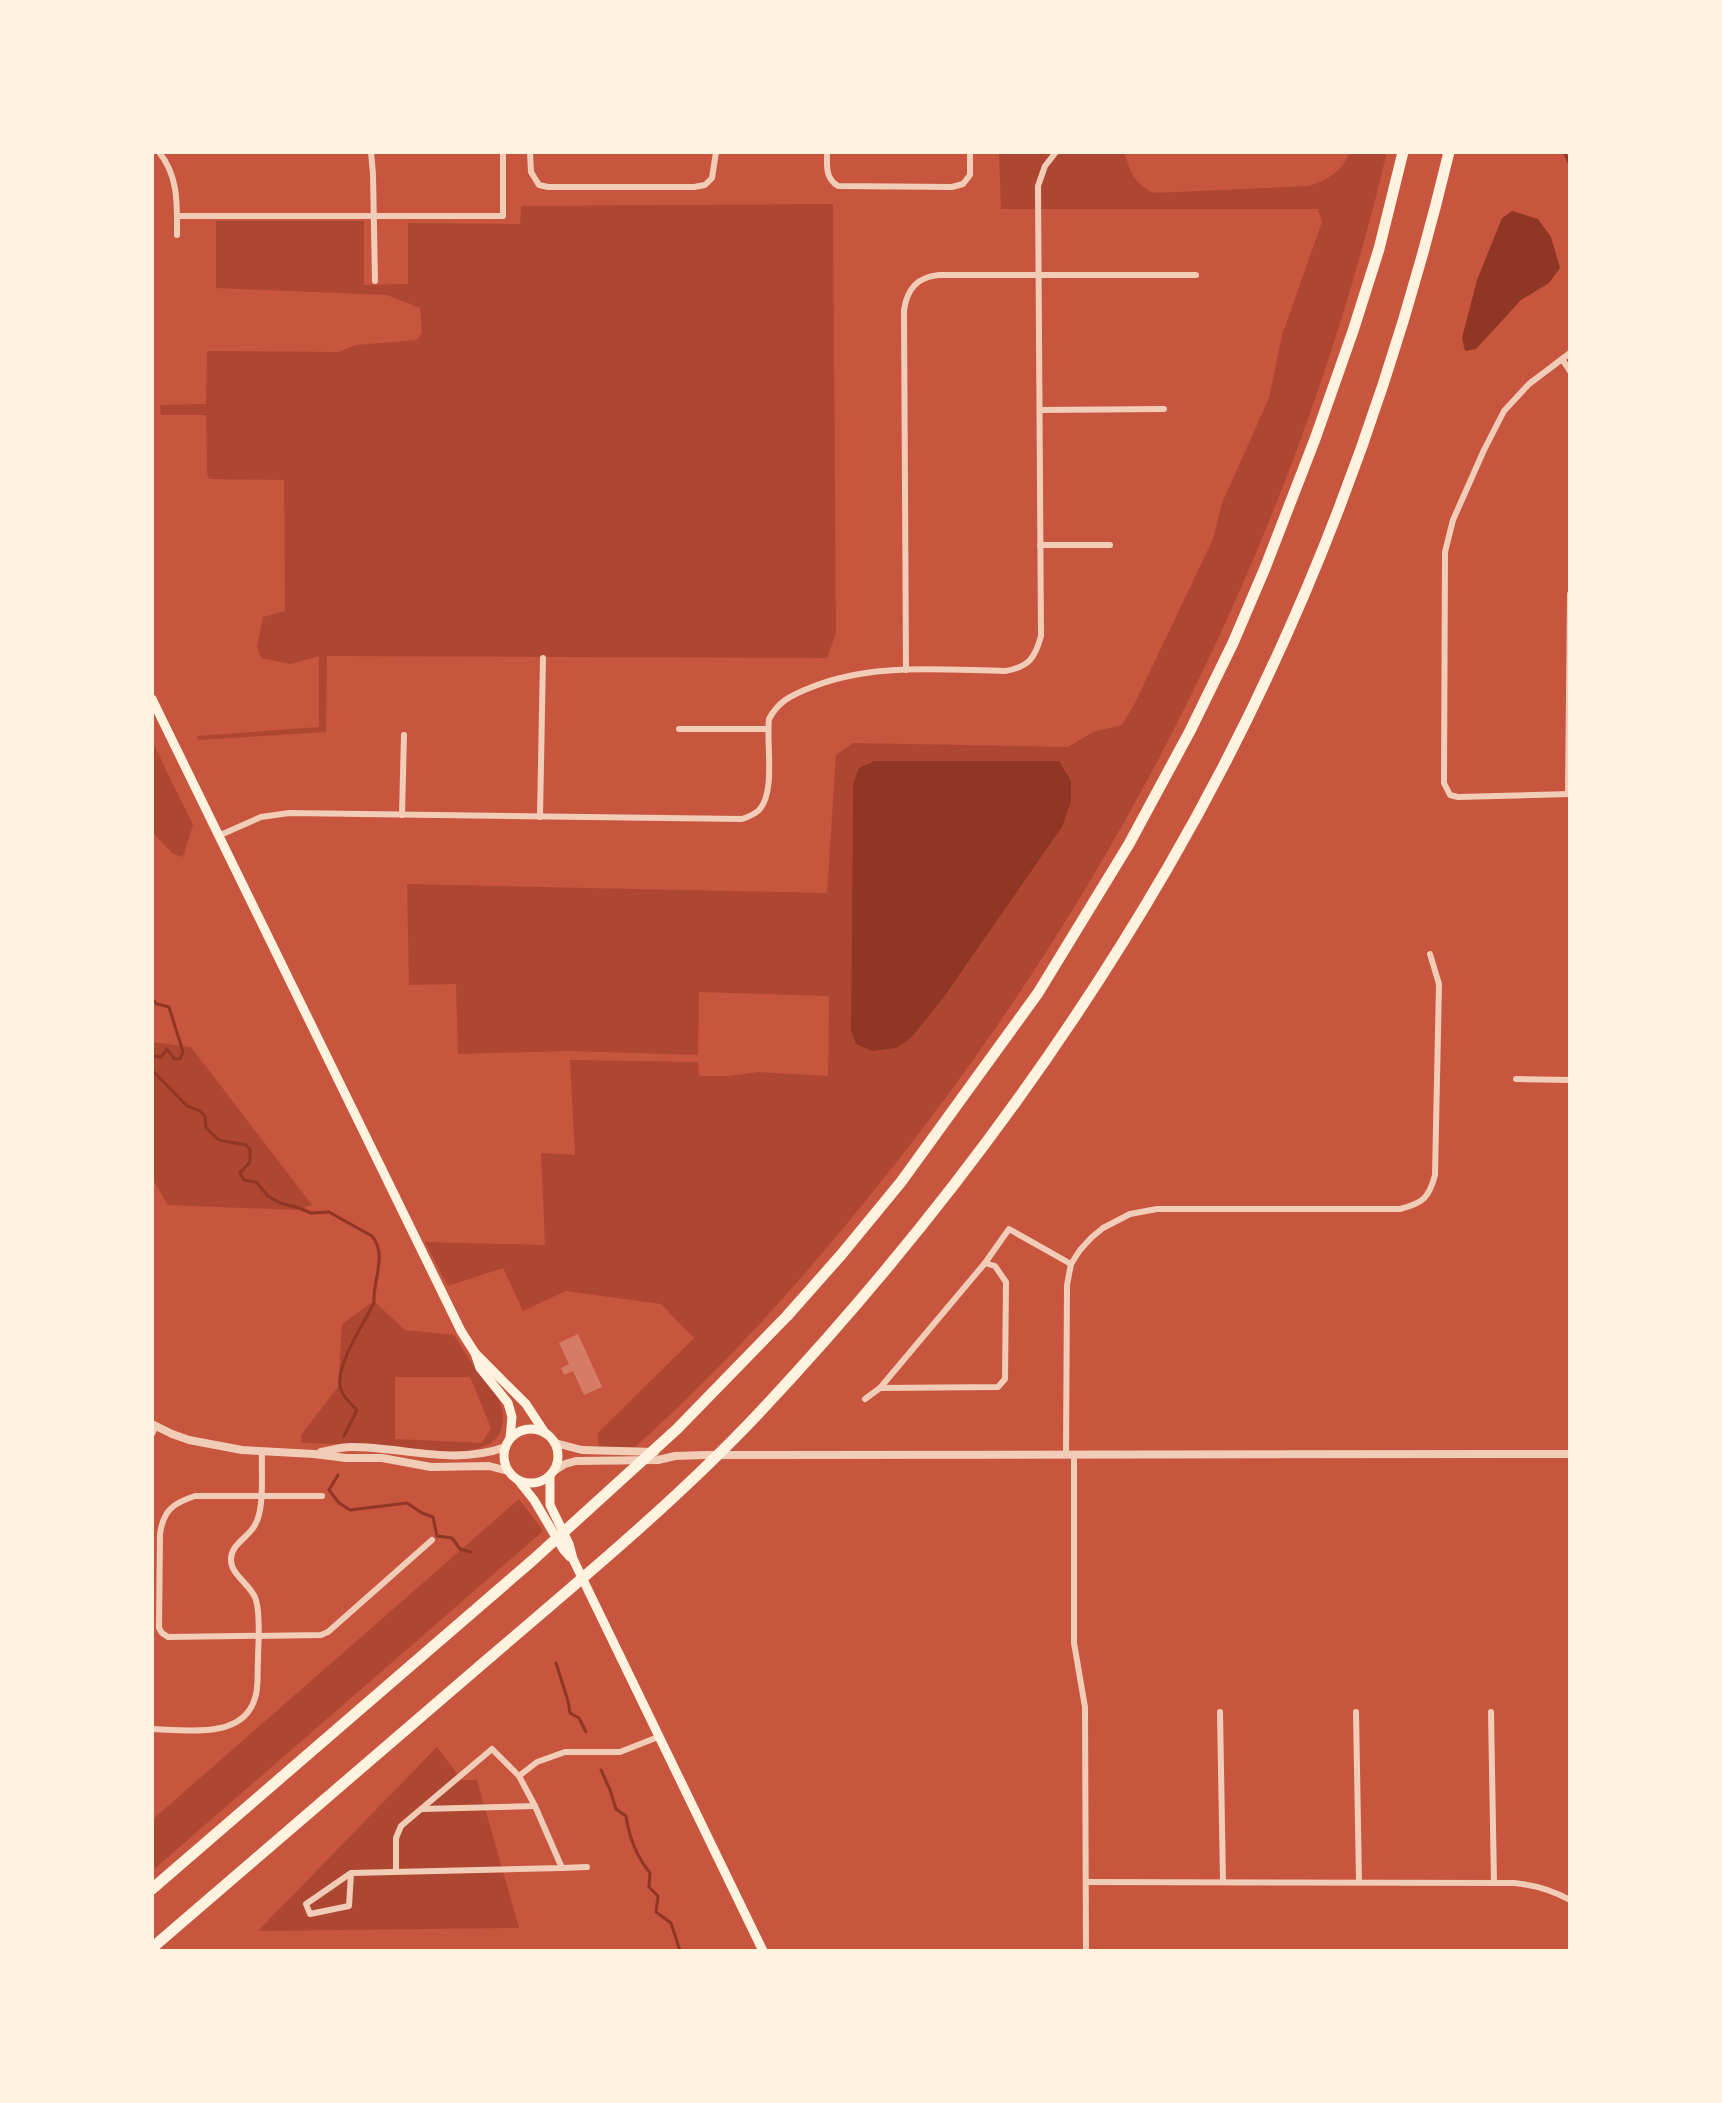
<svg xmlns="http://www.w3.org/2000/svg" width="1722" height="2103" font-family="'Titillium Web',sans-serif">
<style>
.green{fill:#ae4732;fill-rule:evenodd}
.water{fill:#8f3625}
.lines{fill:none;stroke-linecap:round;stroke-linejoin:round}
.stream{stroke:#8f3625;stroke-width:3}
.building{fill:#d67c66}
.minor{stroke:#f1ccb7;stroke-width:6}
.tertiary{stroke:#f1ccb7;stroke-width:8}
.secondary{stroke:#fff3e0;stroke-width:9}
.motorway{stroke:#fff3e0;stroke-width:11}
</style>
<rect width="100%" height="100%" fill="#c8553d"/>
<g class="green">
<path d="M999 152H1124C1131 173 1133 182 1154 193L1309 186C1329 179 1341 172 1350 152H1387C1299 524 1126 874 888 1173 811 1270 728 1364 635 1447H599L598 1433 694 1338 661 1304 566 1291 523 1311 503 1268 448 1286 425 1242 545 1245 541 1153 575 1155 570 1060 698 1062 699 1076H728L759 1072 828 1076 829 996 699 992 698 1055 570 1051 458 1054 456 984 409 985 407 884 827 893 836 755 853 743 1068 747 1093 732 1122 725 1133 707 1213 539 1222 503 1269 398 1282 335 1322 222 1318 209H1001ZM874 761H1059L1062 827 944 997 911 1037 896 1048 851 1030 853 785 859 768Z"/>
<path d="M833 204 836 633 827 658 327 656 326 732 198 740 197 736 319 727V656L291 664 261 658 257 646 263 617 285 611 284 480 209 479 207 473 206 415H161L160 405 206 404 207 351 339 352 356 345 417 340 422 333 420 308 387 295 216 288V221H364V285L408 284V223L520 224 521 206Z"/>
<path d="M152 741 193 825 183 857 173 854 152 832Z"/>
<path d="M152 1042 191 1047 312 1205 297 1210 168 1205 152 1178Z"/>
<path d="M374 1301 405 1330 454 1335C460 1344 465 1353 471 1362 483 1377 501 1394 503 1414 507 1469 420 1448 389 1446 360 1444 331 1444 302 1443L301 1435 338 1387 342 1324ZM395 1377H470L491 1428 482 1443 395 1439Z"/>
<path d="M519 1499 543 1531 152 1871V1820Z"/>
<path d="M437 1747 462 1780H477L519 1928 258 1931Z"/>
</g>
<g class="water">
<path d="M1512 211 1538 219 1551 237 1560 268 1549 283 1521 300 1476 349 1465 351 1462 338 1477 280 1502 218Z"/>
<path d="M874 761H1059L1071 781V801L1062 827 944 997 911 1038 896 1048 873 1051 856 1044 851 1030 853 784 859 768Z"/>
</g>
<g class="lines">
<g class="stream">
<path d="M1564 152 1570 164"/>
<path d="M152 999 157 1004 169 1007 183 1052 180 1059H174L167 1049 161 1057 152 1056"/>
<path d="M152 1070 187 1106 200 1111 205 1116 206 1128 219 1140 246 1145 250 1149V1162L240 1173 244 1180 256 1182 268 1196 280 1203 299 1208 311 1213 329 1212 372 1236C388 1254 372 1283 374 1303 364 1323 337 1363 340 1385 341 1395 350 1403 357 1410L344 1436"/>
<path d="M338 1475 329 1490 339 1503 350 1510 407 1503 422 1513 433 1517 437 1536 452 1538 460 1549 471 1552"/>
<path d="M556 1663 568 1701 570 1713 579 1718 586 1732"/>
<path d="M601 1770 610 1790 616 1809 626 1816C629 1837 637 1857 650 1873L649 1887 658 1896 656 1912 671 1923 680 1951"/>
</g>
</g>
<path class="building" d="M578 1334 602 1387 584 1395 573 1371 564 1375 561 1368 569 1364 559 1343Z"/>
<g class="lines">
<g class="minor">
<path d="M159 152C179 177 177 205 177 235"/>
<path d="M371 152 373 174 375 281"/>
<path d="M530 152 531 172 539 185 548 187H694L705 185 712 178 716 152"/>
<path d="M827 152C827 166 825 178 838 186L952 187 963 184 970 175V152"/>
<path d="M177 216H503V152"/>
<path d="M1570 353 1529 384 1504 411 1484 450 1453 520 1445 552 1444 783 1450 795 1458 797 1570 794"/>
<path d="M1562 359 1570 371"/>
<path d="M1040 410 1164 409"/>
<path d="M1040 545H1110"/>
<path d="M906 670 904 310C907 289 917 277 939 275H1196"/>
<path d="M679 729H768"/>
<path d="M1568 794 1570 594"/>
<path d="M402 815 404 735"/>
<path d="M540 817 543 658"/>
<path d="M218 836 261 817 289 813 742 819C748 817 755 814 759 810 776 792 766 743 769 719 778 702 790 696 807 689 870 662 939 670 1005 671 1029 667 1035 658 1041 636L1038 186 1045 166 1056 152"/>
<path d="M1516 1079 1570 1080"/>
<path d="M880 1388 998 1387 1005 1379 1006 1282 995 1266 985 1263"/>
<path d="M865 1399 880 1388 985 1263 1009 1229 1071 1264"/>
<path d="M152 1434 156 1426"/>
<path d="M1066 1455 1067 1285 1071 1264 1080 1250 1092 1237 1103 1228 1130 1214 1157 1209H1400C1423 1203 1429 1198 1435 1175L1439 984 1430 954"/>
<path d="M1074 1455V1643L1085 1707 1086 1951"/>
<path d="M322 1496H195C173 1503 163 1511 160 1534L159 1628 162 1633 168 1637 321 1635 328 1632 432 1540"/>
<path d="M1220 1712 1223 1882"/>
<path d="M1356 1712 1359 1881"/>
<path d="M1491 1712 1494 1883"/>
<path d="M152 1729C185 1730 243 1740 255 1698 259 1687 257 1673 258 1661 258 1644 261 1617 256 1600 252 1585 230 1575 231 1559 231 1544 249 1537 255 1525 265 1507 261 1473 262 1452"/>
<path d="M422 1809 535 1806"/>
<path d="M562 1868 587 1867"/>
<path d="M396 1871V1838L401 1826 492 1749 519 1776"/>
<path d="M351 1873 349 1906 310 1914 306 1904 351 1873 562 1868 535 1806 519 1776 537 1762 565 1752H620L658 1737"/>
<path d="M1086 1882 1514 1883C1535 1885 1552 1890 1570 1900"/>
</g>
<g class="tertiary">
<path d="M152 1424 172 1434 189 1440 242 1450 314 1454 346 1458H382L431 1467 489 1466 508 1471"/>
<path d="M555 1443 582 1450 655 1452"/>
<path d="M321 1452C331 1450 341 1447 351 1447 406 1447 452 1466 506 1447"/>
<path d="M554 1471 565 1464 576 1461 658 1460 675 1456 705 1455 1570 1454"/>
</g>
<g class="secondary">
<path d="M152 699 461 1331 475 1353 526 1404 545 1433"/>
<path d="M475 1353 480 1368 508 1403 512 1417 510 1438"/>
<circle cx="531" cy="1456" r="27"/>
<path d="M550 1476V1505L569 1544 573 1559 763 1951"/>
<path d="M518 1480 534 1500 563 1549 570 1557"/>
</g>
<g class="motorway">
<path d="M152 1889 533 1560 677 1429 787 1316 841 1255 901 1182 1038 993 1129 844 1190 731 1233 643 1265 568 1315 439 1353 331 1379 249 1403 152"/>
<path d="M152 1948C264 1852 376 1755 488 1659 580 1580 675 1502 758 1414 914 1248 1052 1067 1167 869 1296 647 1389 402 1449 152"/>
</g>
</g>
<rect width="1722" height="2103" fill="none" stroke="#fff3e0" stroke-width="308"/>
</svg>
